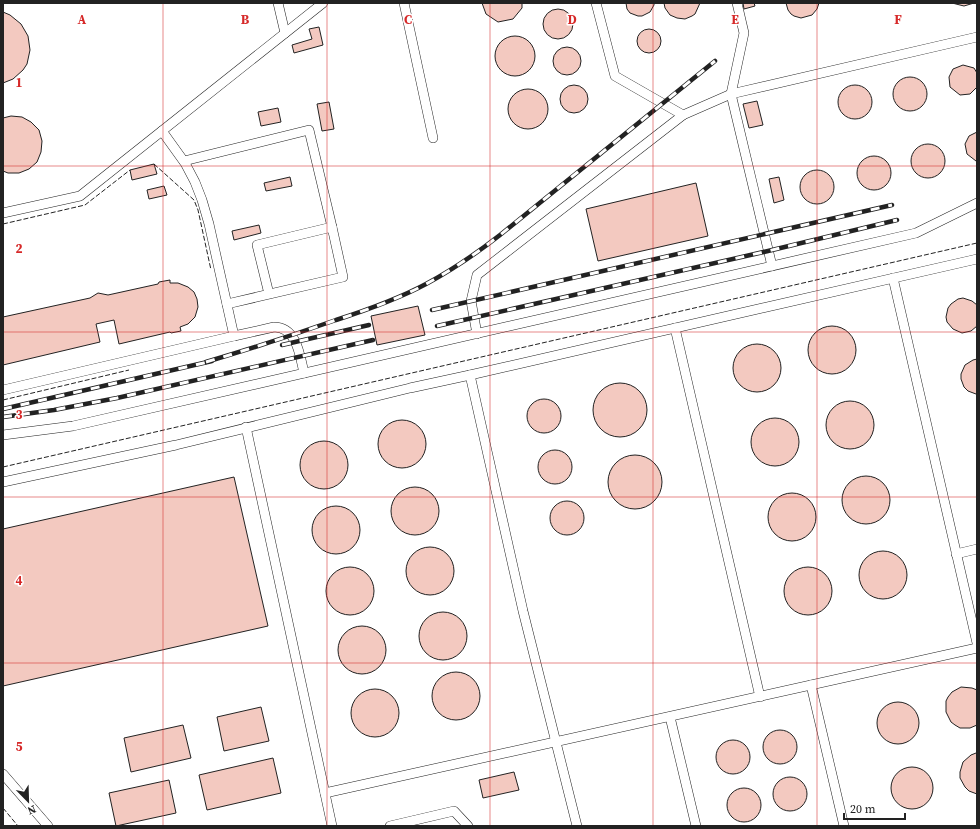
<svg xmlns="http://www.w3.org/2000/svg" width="980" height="829" font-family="'Source Serif 4',serif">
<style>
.building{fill:#f3c9c0;stroke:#222}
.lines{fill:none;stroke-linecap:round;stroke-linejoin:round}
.lane-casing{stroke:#222;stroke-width:10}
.lane{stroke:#fff;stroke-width:9}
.rail-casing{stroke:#222;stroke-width:4.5}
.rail{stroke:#fff;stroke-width:3;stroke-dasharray:9;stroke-linecap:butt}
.fence{stroke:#222;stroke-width:1;stroke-dasharray:5 2;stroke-linecap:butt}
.grid{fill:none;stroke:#d62828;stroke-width:1;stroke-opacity:0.55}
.grid-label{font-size:13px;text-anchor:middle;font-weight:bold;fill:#d62828;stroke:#fff;stroke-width:3;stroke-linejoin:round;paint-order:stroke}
</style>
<rect width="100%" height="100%" fill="#fff"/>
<g class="building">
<path d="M482 3H522V8L513 19 498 22 486 14Z"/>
<path d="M626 3H654V5L650 12 642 16H638L630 13 627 9Z"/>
<path d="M664 3H700L695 14 692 16 685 19 677 18 670 15 665 8Z"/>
<path d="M743 3H754L755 6 744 9Z"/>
<path d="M786 3H819L817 9 812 15 801 18 794 16 791 14 788 10Z"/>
<path d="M952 3H974L964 6Z"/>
<circle cx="558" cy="24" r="15"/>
<path d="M3 12 10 15 21 24 28 36 30 50 27 64 23 70 13 79 3 83Z"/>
<path d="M319 27 323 45 294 53 292 45 312 39 309 29Z"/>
<circle cx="649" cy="41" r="12"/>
<circle cx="515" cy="56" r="20"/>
<circle cx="567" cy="61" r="14"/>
<path d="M963 65 974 68 977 73V87L970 94 960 95 950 87 949 77 953 69Z"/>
<circle cx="910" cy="94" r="17"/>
<circle cx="574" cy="99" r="14"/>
<circle cx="855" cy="102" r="17"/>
<circle cx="528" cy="109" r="20"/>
<path d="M757 101 763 125 749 128 743 104Z"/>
<path d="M329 102 334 129 322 131 317 104Z"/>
<path d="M278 108 281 122 261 126 258 112Z"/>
<path d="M11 116 22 117 31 122 39 130 42 141 41 152 37 162 29 169 19 173H8L3 171V118Z"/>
<path d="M977 132V161H976L967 154 965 144 969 136Z"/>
<circle cx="928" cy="161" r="17"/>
<circle cx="874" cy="173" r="17"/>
<path d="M154 164 157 174 132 180 130 170Z"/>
<circle cx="817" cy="187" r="17"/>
<path d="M290 177 292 186 266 191 264 183Z"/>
<path d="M779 177 784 200 774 203 769 179Z"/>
<path d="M696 183 708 236 598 261 586 209Z"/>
<path d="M164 186 167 195 149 199 147 190Z"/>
<path d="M259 225 261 233 234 240 232 231Z"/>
<path d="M170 280V283H178L188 287 194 292 197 299 198 307 195 317 188 324 180 327 181 331 171 333 170 332 119 344 114 320 96 324 100 342 3 365V317L90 298 98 293 108 295 158 284 159 282Z"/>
<path d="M963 298 972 301 977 305V326L971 331 962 333 953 329 947 322 946 317 948 308 951 304 958 299Z"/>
<path d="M418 306 425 335 377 345 371 316Z"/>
<circle cx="832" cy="350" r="24"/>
<circle cx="757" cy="368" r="24"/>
<path d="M977 359V394H976L968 391 964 387 961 379V374L965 365 973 360Z"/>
<circle cx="620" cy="410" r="27"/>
<circle cx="544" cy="416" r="17"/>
<circle cx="850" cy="425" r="24"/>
<circle cx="775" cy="442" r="24"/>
<circle cx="402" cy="444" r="24"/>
<circle cx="324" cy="465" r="24"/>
<circle cx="555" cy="467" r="17"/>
<circle cx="635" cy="482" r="27"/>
<circle cx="866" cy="500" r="24"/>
<path d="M234 477 268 626 3 686V529Z"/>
<circle cx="415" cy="511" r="24"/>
<circle cx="792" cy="517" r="24"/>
<circle cx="567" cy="518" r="17"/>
<circle cx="336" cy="530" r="24"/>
<circle cx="430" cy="571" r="24"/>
<circle cx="883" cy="575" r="24"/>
<circle cx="350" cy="591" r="24"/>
<circle cx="808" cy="591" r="24"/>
<circle cx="443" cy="636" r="24"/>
<circle cx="362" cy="650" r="24"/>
<circle cx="456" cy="696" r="24"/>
<path d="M961 687 972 688 977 690V725L970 728H960L955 725 951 722 946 712V701L948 697 952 692Z"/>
<circle cx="375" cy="713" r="24"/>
<circle cx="898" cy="723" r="21"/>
<path d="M261 707 269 741 224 751 217 717Z"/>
<path d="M183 725 191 758 131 772 124 738Z"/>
<circle cx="780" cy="747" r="17"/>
<circle cx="733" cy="757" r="17"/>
<path d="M976 753H977V794L969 791 965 787 960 778V772L963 762 971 755Z"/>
<path d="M273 758 281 793 207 810 199 775Z"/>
<circle cx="912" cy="788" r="21"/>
<path d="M514 772 519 790 483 798 479 780Z"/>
<circle cx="790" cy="794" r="17"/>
<path d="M169 780 176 813 116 826 109 793Z"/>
<circle cx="744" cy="805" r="17"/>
</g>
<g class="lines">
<defs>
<g id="lane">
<path d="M278 3 285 33"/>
<path d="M404 3 433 138"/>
<path d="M596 3 615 76 683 115 731 94 977 37"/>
<path d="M737 3 744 33 731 94 772 266"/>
<path d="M184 161 309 130 332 227"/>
<path d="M3 213 80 196 323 3"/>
<path d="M893 278 977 643"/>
<path d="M227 304 343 277 332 227 257 245 269 294"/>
<path d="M675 328 760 697"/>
<path d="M477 334 471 301 477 275 683 115"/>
<path d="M234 336 274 327C297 327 300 356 304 373"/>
<path d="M470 375 523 611 577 826"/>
<path d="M3 390 234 336 209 224 202 200 195 182 185 163 162 131"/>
<path d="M246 427 332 826"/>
<path d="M3 435 73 426 916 233 977 203"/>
<path d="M3 482 176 445 410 388 470 375 977 259"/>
<path d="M956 554 977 549"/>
<path d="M811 685 844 826"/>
<path d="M670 717 696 826"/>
<path d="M3 774 48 826"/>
<path d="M325 793 977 648"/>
<path d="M390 826 454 811 468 826"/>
</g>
</defs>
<use href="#lane" class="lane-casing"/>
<use href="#lane" class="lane"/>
<defs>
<g id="rail">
<path d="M432 310 892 205"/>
<path d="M437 326 768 251 897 220"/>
<path d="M282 345 369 325"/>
<path d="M206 362C250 349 293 335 336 320 367 310 398 299 426 284 452 270 477 253 500 235L715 61"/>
<path d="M3 409 212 361"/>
<path d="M3 417 54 410 117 398 373 340"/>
</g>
</defs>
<use href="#rail" class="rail-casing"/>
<use href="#rail" class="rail"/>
<g class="fence">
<path d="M154 164 194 200 198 210 211 270"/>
<path d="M3 224 85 205 130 170"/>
<path d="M3 400 129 370"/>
<path d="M3 467 977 243"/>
<path d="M3 808 18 826"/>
</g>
</g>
<path class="grid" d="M163 3V826M327 3V826M490 3V826M653 3V826M817 3V826M3 166H977M3 332H977M3 497H977M3 663H977"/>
<g class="grid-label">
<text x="82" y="24">A</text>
<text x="245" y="24">B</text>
<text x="408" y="24">C</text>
<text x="572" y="24">D</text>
<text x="735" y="24">E</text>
<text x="898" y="24">F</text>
<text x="19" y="87">1</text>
<text x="19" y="253">2</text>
<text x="19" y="419">3</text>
<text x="19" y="585">4</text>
<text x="19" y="751">5</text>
</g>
<rect width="980" height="829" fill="none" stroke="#222222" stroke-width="8"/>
<g transform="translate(28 801) rotate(157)" stroke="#ffffff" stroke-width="3" paint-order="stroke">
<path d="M0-3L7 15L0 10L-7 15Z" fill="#222222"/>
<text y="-6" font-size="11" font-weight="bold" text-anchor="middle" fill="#222222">N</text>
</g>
<path d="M844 813v6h61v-6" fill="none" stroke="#222222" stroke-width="2"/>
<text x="850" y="813" font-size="12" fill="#222222" stroke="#ffffff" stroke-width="3" paint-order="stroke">20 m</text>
</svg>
